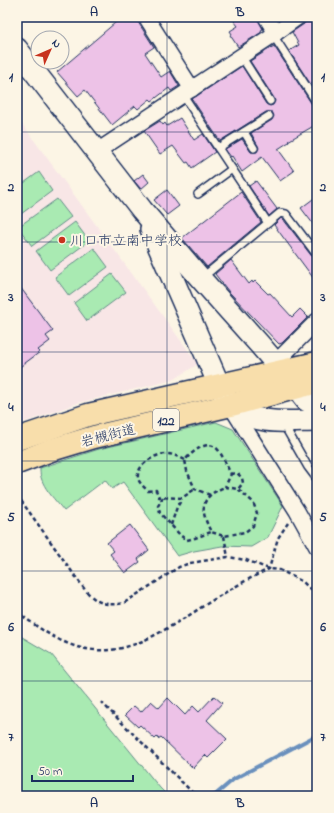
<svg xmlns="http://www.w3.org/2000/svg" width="334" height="813" font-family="'Indie Flower','Klee One',sans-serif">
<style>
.built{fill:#f8e6e6}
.green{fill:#a9eab2;stroke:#628c88}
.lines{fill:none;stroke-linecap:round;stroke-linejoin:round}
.stream{stroke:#6a90bd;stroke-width:4}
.building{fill:#edc2e7;stroke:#1b2f5e}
.lane-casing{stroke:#1b2f5e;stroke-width:10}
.street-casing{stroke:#1b2f5e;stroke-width:18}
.secondary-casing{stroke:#1b2f5e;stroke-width:24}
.highway-casing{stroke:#1b2f5e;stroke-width:25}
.path{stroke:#1b2f5e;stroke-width:2.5;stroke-dasharray:4 3;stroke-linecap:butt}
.lane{stroke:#fcf5e5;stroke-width:7}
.street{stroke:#fcf5e5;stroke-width:15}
.secondary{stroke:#fcf5e5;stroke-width:21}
.highway{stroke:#f8deab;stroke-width:22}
.grid{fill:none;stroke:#1b2f5e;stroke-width:1;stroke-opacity:0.55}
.poi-dot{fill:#c8321e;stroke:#fcf5e5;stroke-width:1.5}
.labels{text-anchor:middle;stroke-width:4;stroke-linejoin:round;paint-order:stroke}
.shield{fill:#fcf5e5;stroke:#5e6a86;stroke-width:1}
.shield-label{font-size:13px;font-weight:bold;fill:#1b2f5e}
.poi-label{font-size:14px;fill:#1b2f5e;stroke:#fcf5e5;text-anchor:start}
.street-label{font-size:14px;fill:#1b2f5e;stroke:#fcf5e5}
.neatline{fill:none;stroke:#1b2f5e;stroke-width:1.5}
.grid-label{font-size:13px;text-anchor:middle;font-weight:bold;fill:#1b2f5e}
</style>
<rect width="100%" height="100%" fill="#fcf5e5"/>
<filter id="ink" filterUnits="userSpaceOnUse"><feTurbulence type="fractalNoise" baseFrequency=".025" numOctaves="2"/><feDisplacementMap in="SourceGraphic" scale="8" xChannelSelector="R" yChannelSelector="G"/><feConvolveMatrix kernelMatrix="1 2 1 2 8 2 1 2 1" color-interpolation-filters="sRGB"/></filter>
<g filter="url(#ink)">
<path class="built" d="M17 117 198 364 173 380 78 403 17 425Z"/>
<g class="green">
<path d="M39 172 52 191 17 217V188Z"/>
<path d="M57 199 71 217 32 246 18 227Z"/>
<path d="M75 222 89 241 50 270 36 251Z"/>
<path d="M94 248 108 267 69 296 55 277Z"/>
<path d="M112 274 126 292 87 321 74 303Z"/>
<path d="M216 422 233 429 283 506 268 537 251 547 222 546 194 551 177 556 123 482 112 489 105 480 64 511C54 498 39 485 40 468L99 449Z"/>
<path d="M17 634 51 654 160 788 168 796H17Z"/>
</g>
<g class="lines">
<path class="stream" d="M214 796 234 779 317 735"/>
</g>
<g class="building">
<path d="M122 17H137L138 22 154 47 145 53 161 77 170 71 179 86 171 91 169 88 152 101 150 99 138 109 135 106 112 125 85 90 78 96 57 72Z"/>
<path d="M231 17H257L263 29 261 30 262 32 238 47 230 35 232 34 230 31 238 26Z"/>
<path d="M307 17H317V94L289 51 299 45 292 32 304 24Z"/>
<path d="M274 46 313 106 317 108V124L288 141 289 142 278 149 294 171 280 181 262 157 242 172 232 156 231 157 225 149 242 139 251 152H257L259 148 258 146 251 133 272 120 274 116 272 112H266L220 141 192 99 242 66 266 104 270 106 273 105 275 101 274 98 250 61Z"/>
<path d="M180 118 194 140 203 134 215 152 192 168 188 162 186 163 173 146 160 154 144 131 160 121 163 125 165 123 167 126Z"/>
<path d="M143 174 149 182 141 189 134 181Z"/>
<path d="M256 181 277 209 269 216 249 186Z"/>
<path d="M167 190 179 206 167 215 154 200Z"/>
<path d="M241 192 261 222 207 267 182 238Z"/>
<path d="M317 196V229L301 208Z"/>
<path d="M281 218 283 219 317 263V283L274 225Z"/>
<path d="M231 260 249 284 252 281 253 283 255 281 268 294 270 293 292 317 300 309 308 317 282 343 279 344 229 292 215 274Z"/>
<path d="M17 283 53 331 46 336 50 341 38 350 40 352 17 369Z"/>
<path d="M130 525 149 550 138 559 140 562 125 573 110 554 114 551 107 543Z"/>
<path d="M214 696 222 703 207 720 227 739 208 758 205 755 193 768 161 737 158 739 157 737 155 739 140 725 138 727 125 715 134 706 141 712 151 701 159 708 168 698 185 715 193 706 199 712Z"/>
</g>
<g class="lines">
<defs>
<g id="lane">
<path d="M273 35 317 103"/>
<path d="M241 56 270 101"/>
<path d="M183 95 268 223"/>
<path d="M244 132 254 148"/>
<path d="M218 148 269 116"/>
<path d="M198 194 232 169"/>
<path d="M203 277 280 213 286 214 317 255"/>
<path d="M284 425 308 467 317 479"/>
</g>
<g id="street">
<path d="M146 17 192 89"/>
<path d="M266 17 276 33"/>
<path d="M96 152 273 35 298 17"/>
<path d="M275 363 317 321"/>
<path d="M232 408 297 511 317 547"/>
</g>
<g id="secondary">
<path d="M17 49 142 210 201 279 260 345 278 366"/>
<path d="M151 229 219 385C223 391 226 401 232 406 256 426 289 421 317 421"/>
<path d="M302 395 306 400 317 406"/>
</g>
<g id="highway">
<path d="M17 439 88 415 317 363"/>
<path d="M17 463 51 450 94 437 231 405 317 382"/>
</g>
</defs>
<use href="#lane" class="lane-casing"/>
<use href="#street" class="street-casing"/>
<use href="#secondary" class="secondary-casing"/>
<use href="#highway" class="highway-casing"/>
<g class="path">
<path d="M312 19 317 27"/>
<path d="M185 460C179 457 173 454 167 454 156 453 136 465 138 478 139 483 144 487 148 491L156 490 159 497 182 498 195 489"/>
<path d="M231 474 237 473 242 478 243 483 238 489"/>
<path d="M225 487 238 489 253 502 257 513 253 526 245 532 224 536 211 532C200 510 199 497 225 487Z"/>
<path d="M17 495 83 587C94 602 105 607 124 603L179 567 190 563 228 557 246 560 269 569 280 570 303 582 317 596"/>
<path d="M210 495 195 489 187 471 185 460C192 452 209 437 219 451 224 458 227 467 231 474L225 487"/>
<path d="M163 497 158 506 160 513 181 536 187 540 195 538 211 532"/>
<path d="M171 525 177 507 182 499"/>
<path d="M224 536 228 557"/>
<path d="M17 612C40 629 65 648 95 650 130 653 159 633 188 616 214 599 241 582 269 569L278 538 288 523"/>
<path d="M101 702 196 796"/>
</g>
<use href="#lane" class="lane"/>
<use href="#street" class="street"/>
<use href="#secondary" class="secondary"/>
<use href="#highway" class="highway"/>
</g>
</g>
<path class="grid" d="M167 17V796M17 132H317M17 242H317M17 352H317M17 461H317M17 571H317M17 681H317"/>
<circle class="poi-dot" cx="62" cy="240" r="4"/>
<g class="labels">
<rect class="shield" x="153" y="409" width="26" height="22" rx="3"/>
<g class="shield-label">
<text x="166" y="425">122</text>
</g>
<g class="poi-label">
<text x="70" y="245">川口市立南中学校</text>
</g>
<g class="street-label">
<text transform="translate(108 435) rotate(-14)" y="5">岩槻街道</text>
</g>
</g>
<rect width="334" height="813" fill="none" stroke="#fcf5e5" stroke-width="44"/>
<g transform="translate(50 50) rotate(45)"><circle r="19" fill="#fcf5e5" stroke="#a2a6af"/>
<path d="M0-3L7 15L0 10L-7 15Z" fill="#c8321e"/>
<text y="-6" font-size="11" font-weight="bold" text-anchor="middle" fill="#1b2f5e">N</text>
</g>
<path d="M32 775v6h101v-6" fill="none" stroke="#1b2f5e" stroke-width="2"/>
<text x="38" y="775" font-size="12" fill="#1b2f5e" stroke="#fcf5e5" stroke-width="3" paint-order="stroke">50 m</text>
<rect x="22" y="22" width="290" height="769" class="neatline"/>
<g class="grid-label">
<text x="94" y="16">A</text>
<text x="240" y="16">B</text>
<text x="11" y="81">1</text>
<text x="323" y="81">1</text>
<text x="11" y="191">2</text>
<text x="323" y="191">2</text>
<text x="11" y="301">3</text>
<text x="323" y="301">3</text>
<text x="11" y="411">4</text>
<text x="323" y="411">4</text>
<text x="11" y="521">5</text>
<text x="323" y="521">5</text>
<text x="11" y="631">6</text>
<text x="323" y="631">6</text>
<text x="11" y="741">7</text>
<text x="323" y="741">7</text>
<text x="94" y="807">A</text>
<text x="240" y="807">B</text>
</g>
</svg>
